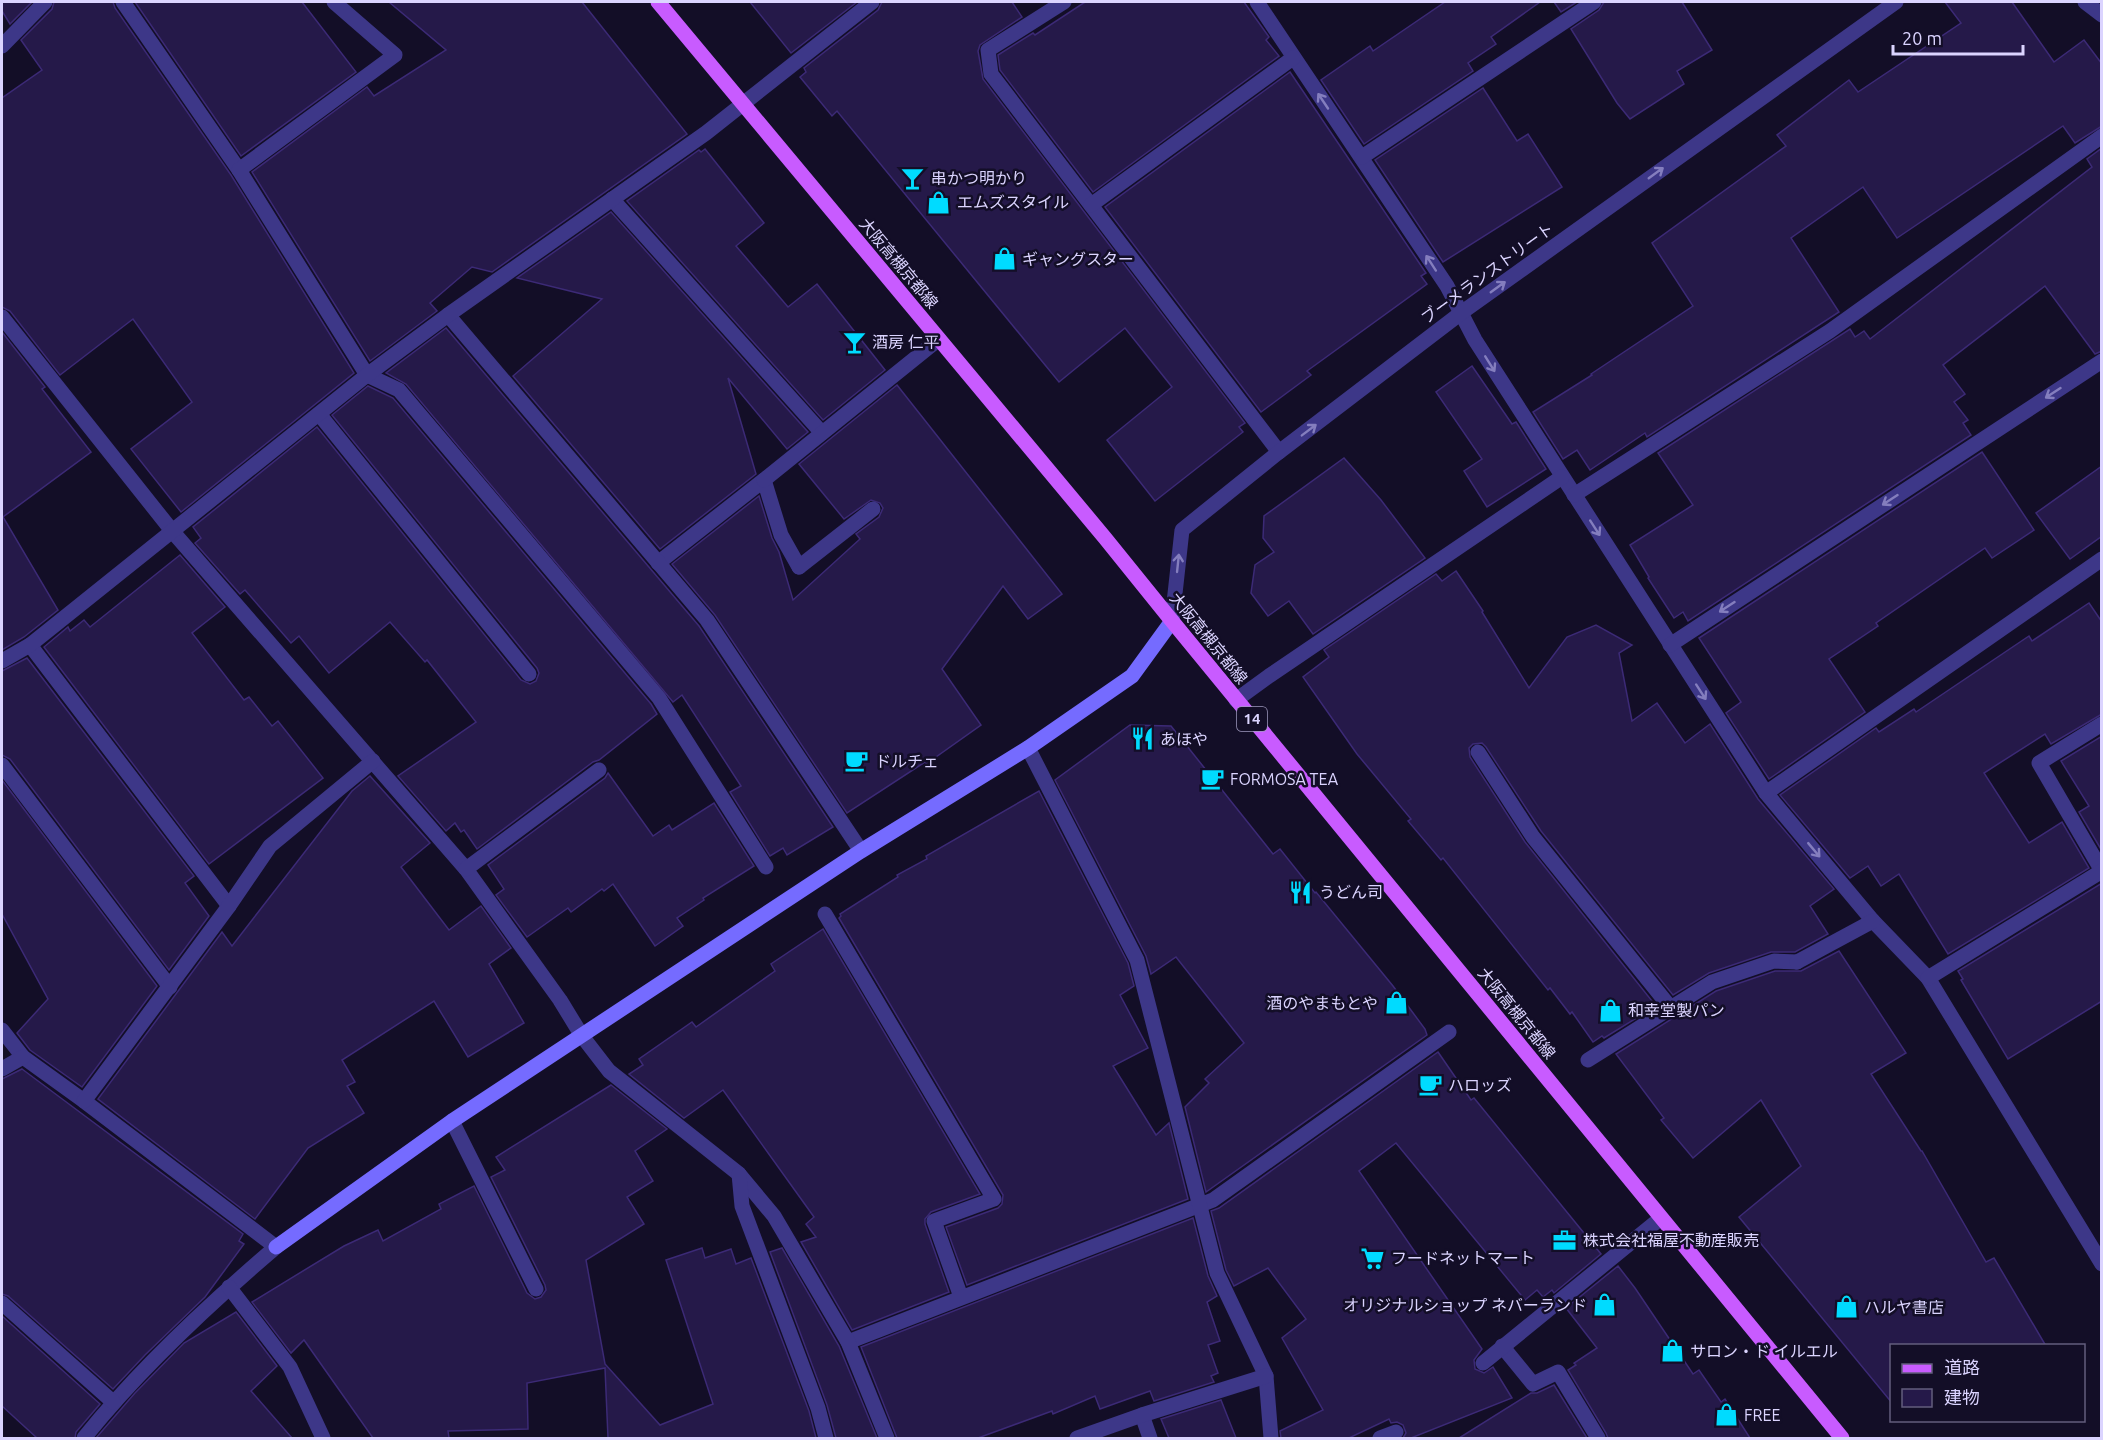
<svg xmlns="http://www.w3.org/2000/svg" width="2103" height="1440" font-family="Ubuntu,'Noto Sans JP',sans-serif">
<style>
.building{fill:#251949;stroke:#3c2a76;stroke-width:1.5}
.lines{fill:none;stroke-linecap:round;stroke-linejoin:round}
.lane{stroke:#3d3788;stroke-width:15}
.street{stroke:#3d3788;stroke-width:15}
.secondary{stroke:#756bff;stroke-width:15}
.primary{stroke:#c85bff;stroke-width:15}
.oneway{stroke:#847ebe}
.labels{text-anchor:middle;stroke-width:5;stroke-linejoin:round;paint-order:stroke}
.shield{fill:#130e27;stroke:#9f99be;stroke-width:1.5}
.shield-label{font-size:15px;font-weight:bold;fill:#dbd4ff}
.poi-label{font-size:16px;fill:#dbd4ff;stroke:#130e27;text-anchor:start}
.street-label{font-size:16px;fill:#dbd4ff;stroke:#130e27}
</style>
<rect width="100%" height="100%" fill="#130e27"/>
<g class="building">
<path d="M2 2H32L10 24 2 11Z"/>
<path d="M54 2H113L115 8 231 175 354 373 181 512 131 449 192 402 133 319 60 375 10 311 2 307V98L42 70 21 40 52 9Z"/>
<path d="M135 2H302L356 72 241 156Z"/>
<path d="M389 2H582L687 134 492 272 472 267 430 303 437 311 370 361 252 172 367 87 374 96 446 50Z"/>
<path d="M750 2H857L791 53Z"/>
<path d="M882 2H1012L1022 17 980 45 978 51 983 79 1245 423 1239 427 1243 432 1155 501 1107 440 1172 387 1125 328 1059 382 837 111 832 116 800 77 806 72 804 68 878 10Z"/>
<path d="M1085 2H1244L1269 37 1266 40 1279 56 1093 192 1000 70 998 55 1033 33 1035 35Z"/>
<path d="M1445 2H1540L1491 37 1496 44 1468 63 1473 71 1364 144 1321 80 1370 46 1373 51Z"/>
<path d="M1554 2H1577L1561 12Z"/>
<path d="M1604 2H1682L1712 50 1677 71 1684 84 1630 119 1617 103 1571 29 1599 10Z"/>
<path d="M1945 2H2012L2054 62 2084 40 2102 64V126L2075 143 2063 126 1897 238 1863 187 1791 238 1839 312 1647 437 1645 433 1590 470 1577 450 1563 459 1533 412 1592 375 1591 374 1693 306 1652 243 1786 146 1777 135 1849 80 1858 92 1961 23Z"/>
<path d="M1290 72 1426 273 1421 276 1427 284 1307 371 1311 375 1261 412 1105 207Z"/>
<path d="M1483 88 1517 141 1528 134 1562 187 1443 262 1375 160Z"/>
<path d="M2102 148V351L2095 354 2045 286 1943 365 1965 394 1954 402 1968 420 1963 423 1971 435 1688 621 1683 612 1674 618 1648 578 1649 577 1630 545 1693 505 1658 453 1850 329 1855 337 1864 331 1870 339 2092 167 2087 159Z"/>
<path d="M705 149 764 223 736 246 788 307 817 284 885 370 823 420 627 201 699 150 701 152Z"/>
<path d="M611 212 808 432 787 449 728 378 756 474 660 549 513 376 602 299 517 278Z"/>
<path d="M446 328 699 626 833 827 787 855 783 848 770 856 730 792 741 786 682 695 673 702 406 384 386 373Z"/>
<path d="M2 332 45 387 42 389 91 452 3 517 58 610 24 637 2 650Z"/>
<path d="M1472 366 1512 424 1516 422 1546 469 1487 507 1464 471 1482 459 1436 392Z"/>
<path d="M897 385 1062 594 1028 619 1003 586 942 669 981 725 926 764 925 762 847 813 715 615 672 564 759 496 772 538 779 552 793 600 860 539 856 534 879 517 883 508 880 503 871 500 844 519 799 464Z"/>
<path d="M368 386 393 398 651 704 657 714 599 760 593 762 477 849 464 830 461 832 455 823 446 831 398 776 476 722 427 660 425 662 390 622 329 673 299 636 291 643 245 590 240 594 195 543 201 538 193 527 317 427 521 680 530 684 536 681 539 673 537 668 332 415Z"/>
<path d="M1982 452 2034 530 1992 558 1985 548 1876 623 1878 626 1829 659 1865 712 1769 779 1726 713 1741 702 1699 638Z"/>
<path d="M1344 458 1381 500 1425 558 1313 634 1289 601 1268 616 1251 593 1255 565 1274 552 1263 538 1264 516Z"/>
<path d="M2102 466V536L2070 559 2036 513Z"/>
<path d="M180 555 225 607 192 633 244 700 249 697 272 726 278 721 323 778 209 864 44 647 68 627 70 631 84 620 90 627Z"/>
<path d="M1456 571 1483 611 1482 612 1529 688 1567 637 1596 625 1632 645 1619 653 1632 721 1657 703 1685 743 1710 724 1758 799 1834 889 1810 906 1828 934 1795 952H1771L1709 973 1673 995 1541 831 1486 747 1482 743 1473 744 1469 748 1470 757 1525 842 1656 1006 1604 1038 1602 1036 1593 1042 1572 1012 1570 1014 1550 988 1548 990 1443 858 1441 860 1408 821 1411 819 1357 754 1303 677 1329 657 1324 650 1436 574 1442 581Z"/>
<path d="M2089 603 2102 622V714L2051 744 2045 734 1984 773 2029 843 2062 822 2089 868 1948 954 1899 874 1881 886 1868 866 1850 878 1780 795 1876 728 1879 732 1914 709 1916 712 2029 636 2032 641Z"/>
<path d="M27 658 194 876 185 883 209 916 169 970 10 759 2 755V671Z"/>
<path d="M1130 725 1171 726 1273 854 1280 849 1315 893 1316 892 1393 986 1425 1029 1427 1035 1206 1192 1185 1107 1209 1083 1205 1079 1244 1043 1176 957 1151 974 1146 956 1055 780Z"/>
<path d="M2102 736V851L2079 812 2089 806 2061 761Z"/>
<path d="M608 773 653 836 669 825 672 830 714 803 754 866 703 898 704 900 677 918 683 926 655 946 613 884 604 891 602 889 571 912 568 908 527 937 496 895 504 889 488 865 605 778Z"/>
<path d="M370 776 430 843 401 867 449 930 481 906 511 948 489 964 524 1023 468 1057 434 1001 342 1060 355 1082 347 1086 364 1113 308 1148 255 1219 98 1099 222 932 232 946 352 791Z"/>
<path d="M2 780 157 986 82 1087 30 1050 17 1033 48 999 2 914Z"/>
<path d="M1039 791 1128 963 1134 986 1120 995 1148 1048 1113 1066 1156 1135 1169 1123 1188 1199 967 1285 946 1227 998 1208 1002 1204 1003 1195 839 918 841 916 840 914 898 877 897 875 927 859 926 856Z"/>
<path d="M2102 883V1001L2008 1059 1961 980 1963 979 1958 971Z"/>
<path d="M823 929 980 1194 931 1212 925 1219V1224L949 1292 852 1330 801 1242 816 1237 806 1224 814 1217 723 1090 684 1118 629 1074 643 1065 639 1059 692 1022 696 1027 775 971 771 964Z"/>
<path d="M1839 951 1906 1053 1871 1074 1921 1151H1922L1986 1262 1994 1258 2046 1346H1892V1403L1739 1217 1801 1166 1761 1100 1693 1158 1661 1120 1664 1118 1616 1054 1716 991 1775 971H1801Z"/>
<path d="M1438 1052 1471 1100 1474 1098 1601 1254 1554 1293 1552 1290 1543 1297 1537 1290 1525 1300 1396 1143 1359 1171 1482 1349 1474 1360 1475 1369 1484 1373 1493 1367 1512 1398 1411 1438H1403L1406 1433 1403 1425 1397 1422 1391 1423 1389 1419 1349 1438H1281L1280 1431 1323 1410 1282 1338 1306 1319 1268 1268 1234 1286 1226 1270 1211 1211 1219 1208Z"/>
<path d="M22 1069 243 1234 239 1241 244 1244 205 1297 145 1355 113 1389 8 1296 2 1294V1079Z"/>
<path d="M611 1085 667 1129 635 1151 653 1181 627 1197 644 1224 586 1260 605 1364 660 1425 713 1404 666 1260 702 1248 705 1258 731 1249 736 1264 751 1258 809 1411 816 1438H608L605 1368 527 1383 528 1429 448 1431 449 1438H373L304 1340 291 1353 252 1302 344 1246 378 1230 383 1241 441 1209 439 1204 474 1186 527 1293 535 1299 541 1297 546 1290 545 1285 491 1177 505 1170 496 1157Z"/>
<path d="M1193 1218 1208 1276 1217 1296 1207 1302 1220 1341 1208 1345 1218 1373 1211 1376 1214 1382 1154 1401 1150 1391 1100 1409 1095 1396 1053 1414 1052 1411 978 1438H897L861 1347Z"/>
<path d="M782 1248 839 1346 877 1438H836L827 1405 770 1252Z"/>
<path d="M1618 1266 1635 1288 1693 1374 1699 1370 1721 1402 1725 1399 1750 1438H1608L1606 1433 1568 1370 1576 1365 1574 1363 1597 1348 1566 1308Z"/>
<path d="M236 1312 277 1366 251 1391 292 1438H96L135 1393 184 1343Z"/>
<path d="M2 1316 100 1404 76 1432 75 1438H37L2 1406Z"/>
<path d="M1554 1385 1587 1438H1459L1531 1393H1537Z"/>
<path d="M1221 1400 1236 1438H1169L1161 1419Z"/>
</g>
<g class="lines">
<g class="lane">
<path d="M612 199 822 433"/>
<path d="M367 375 399 390 659 698 766 867"/>
<path d="M319 414 529 674"/>
<path d="M658 563 764 480 781 535 799 567"/>
<path d="M1478 752 1533 837 1670 1007"/>
<path d="M2 765 170 987"/>
<path d="M825 914 994 1199 934 1221 961 1297"/>
<path d="M1588 1060 1712 982 1774 961 1797 962"/>
<path d="M848 1342 1213 1200 1449 1032"/>
<path d="M1502 1346 1533 1384 1558 1372 1598 1438"/>
<path d="M1483 1363 1661 1218"/>
<path d="M1380 1438 1396 1432"/>
</g>
<g class="street">
<path d="M123 2 239 170"/>
<path d="M334 2 395 55 239 170 367 375"/>
<path d="M1064 2 988 50 991 74 1279 452"/>
<path d="M1257 2 1447 286 1475 340 1766 793 1873 921 1928 978 2102 1264"/>
<path d="M2085 2 2102 15"/>
<path d="M2 46 45 2"/>
<path d="M1362 157 1594 2"/>
<path d="M1091 205 1293 58"/>
<path d="M448 315 707 620 861 851"/>
<path d="M2 317 173 532 466 869 560 1000 582 1036 609 1071 739 1174 774 1216 848 1342 887 1438"/>
<path d="M764 480 939 339"/>
<path d="M1574 495 1830 331 2102 136"/>
<path d="M799 567 873 509"/>
<path d="M1172 621 1182 530 1279 452 1461 313 1896 2"/>
<path d="M30 645 229 906"/>
<path d="M1670 645 2102 361"/>
<path d="M2 661 30 645 367 375 448 315 706 133 872 2"/>
<path d="M1236 700 1269 676 1562 477"/>
<path d="M2102 724 2039 763 2102 871"/>
<path d="M1028 748 1137 960 1217 1273 1266 1376 1271 1438"/>
<path d="M1766 793 2102 559"/>
<path d="M466 869 599 770"/>
<path d="M1797 962 1873 921"/>
<path d="M1928 978 2102 871"/>
<path d="M2 1030 23 1057 84 1101 276 1247C208 1305 140 1368 84 1438"/>
<path d="M2 1069 23 1057"/>
<path d="M84 1101 229 906 270 846 373 761"/>
<path d="M452 1121 536 1289"/>
<path d="M739 1174 742 1206 818 1408 826 1438"/>
<path d="M229 1287 290 1367 323 1438"/>
<path d="M2 1303 113 1402"/>
<path d="M1142 1415 1150 1438"/>
<path d="M1077 1438 1142 1415 1266 1376"/>
</g>
<path class="secondary" d="M276 1247 452 1121 861 851 1028 748 1132 676 1172 621"/>
<path class="primary" d="M658 2 1105 538 1172 621 1842 1438"/>
</g>
<defs><path id="oneway-shaft" d="M-6 0H5M1.5-3L5.5 0L1.5 3" fill="none" stroke-width="1.6" stroke-linecap="round" stroke-linejoin="round" transform="scale(1.5)"/></defs>
<g class="oneway">
<use href="#oneway-shaft" transform="translate(1323 101) rotate(-124)"/>
<use href="#oneway-shaft" transform="translate(1656 173) rotate(-36)"/>
<use href="#oneway-shaft" transform="translate(1431 263) rotate(-123)"/>
<use href="#oneway-shaft" transform="translate(1498 287) rotate(-36)"/>
<use href="#oneway-shaft" transform="translate(1490 364) rotate(58)"/>
<use href="#oneway-shaft" transform="translate(2053 393) rotate(147)"/>
<use href="#oneway-shaft" transform="translate(1309 430) rotate(-37)"/>
<use href="#oneway-shaft" transform="translate(1890 500) rotate(147)"/>
<use href="#oneway-shaft" transform="translate(1595 528) rotate(57)"/>
<use href="#oneway-shaft" transform="translate(1178 563) rotate(-84)"/>
<use href="#oneway-shaft" transform="translate(1727 607) rotate(147)"/>
<use href="#oneway-shaft" transform="translate(1701 692) rotate(57)"/>
<use href="#oneway-shaft" transform="translate(1814 850) rotate(50)"/>
</g>
<defs>
<symbol id="bar-bare" viewBox="-9 -9 18 18"><path d="M-6-5H6L.8 .8V4.5H3.5V6h-7V4.5H-.8V.8Z" fill="#00dbff" stroke="#130e27" stroke-width="2.5" paint-order="stroke"/></symbol>
<symbol id="shop-bare" viewBox="-9 -9 18 18"><path d="M-5-2.5h2.3a2.7 3.5 0 0 1 5.4 0H5L5.5 6h-11ZM-1.5-2.5h3a1.5 2.3 0 0 0-3 0Z" fill="#00dbff" stroke="#130e27" stroke-width="2.5" paint-order="stroke"/></symbol>
<symbol id="restaurant-bare" viewBox="-9 -9 18 18"><path d="M-5-6h1v4h1v-4h1v4h1v-4h1v5L-1.5 .5V6h-2V.5L-5-1ZM5-6V6H3V1.5H1.5Q1.5-4 5-6Z" fill="#00dbff" stroke="#130e27" stroke-width="2.5" paint-order="stroke"/></symbol>
<symbol id="cafe-bare" viewBox="-9 -9 18 18"><path d="M-5.5-4.5H6V0H3Q3 3.5 0 3.5H-2.5Q-5.5 3.5-5.5 0ZM3-3.2v2h1.7v-2ZM-6 4.5H4V6H-6Z" fill="#00dbff" stroke="#130e27" stroke-width="2.5" paint-order="stroke"/></symbol>
<symbol id="office-bare" viewBox="-9 -9 18 18"><path d="M-6-3h4V-5.5h4V-3h4V5H-6ZM-1-4.5V-3h2v-1.5ZM-6 0V1H6V0Z" fill="#00dbff" stroke="#130e27" stroke-width="2.5" paint-order="stroke"/></symbol>
<symbol id="supermarket-bare" viewBox="-9 -9 18 18"><path d="M-6-5.5h2.5l.6 2H6L4.5 2H-2.5L-4.4-4H-6ZM-1.5 3.2a1.3 1.3 0 1 0 .1 0ZM3 3.2a1.3 1.3 0 1 0 .1 0Z" fill="#00dbff" stroke="#130e27" stroke-width="2.5" paint-order="stroke"/></symbol>
</defs>
<g fill-rule="evenodd">
<use href="#bar-bare" x="896" y="162" width="33" height="33"/>
<use href="#shop-bare" x="922" y="186" width="33" height="33"/>
<use href="#shop-bare" x="988" y="242" width="33" height="33"/>
<use href="#bar-bare" x="838" y="326" width="33" height="33"/>
<use href="#restaurant-bare" x="1126" y="722" width="33" height="33"/>
<use href="#cafe-bare" x="840" y="744" width="33" height="33"/>
<use href="#cafe-bare" x="1196" y="762" width="33" height="33"/>
<use href="#restaurant-bare" x="1284" y="876" width="33" height="33"/>
<use href="#shop-bare" x="1380" y="986" width="33" height="33"/>
<use href="#shop-bare" x="1594" y="994" width="33" height="33"/>
<use href="#cafe-bare" x="1414" y="1068" width="33" height="33"/>
<use href="#office-bare" x="1548" y="1224" width="33" height="33"/>
<use href="#supermarket-bare" x="1356" y="1242" width="33" height="33"/>
<use href="#shop-bare" x="1588" y="1288" width="33" height="33"/>
<use href="#shop-bare" x="1830" y="1290" width="33" height="33"/>
<use href="#shop-bare" x="1656" y="1334" width="33" height="33"/>
<use href="#shop-bare" x="1710" y="1398" width="33" height="33"/>
</g>
<g class="labels">
<rect class="shield" x="1237" y="707" width="30" height="24" rx="4.5"/>
<g class="shield-label">
<text x="1252" y="724">14</text>
</g>
<g class="poi-label">
<text x="931" y="184">串かつ明かり</text>
<text x="957" y="208">エムズスタイル</text>
<text x="1022" y="265">ギャングスター</text>
<text x="872" y="348">酒房 仁平</text>
<text x="1160" y="745">あほや</text>
<text x="875" y="767">ドルチェ</text>
<text x="1230" y="785">FORMOSA TEA</text>
<text x="1319" y="898">うどん司</text>
<text x="1378" y="1009" text-anchor="end">酒のやまもとや</text>
<text x="1628" y="1016">和幸堂製パン</text>
<text x="1448" y="1091">ハロッズ</text>
<text x="1583" y="1246">株式会社福屋不動産販売</text>
<text x="1391" y="1264">フードネットマート</text>
<text x="1587" y="1311" text-anchor="end">オリジナルショップ ネバーランド</text>
<text x="1864" y="1313">ハルヤ書店</text>
<text x="1690" y="1357">サロン・ド イルエル</text>
<text x="1744" y="1421">FREE</text>
</g>
<g class="street-label">
<text transform="translate(899 263) rotate(50)" y="6">大阪高槻京都線</text>
<text transform="translate(1487 273) rotate(-36)" y="6">ブーメランストリート</text>
<text transform="translate(1209 638) rotate(51)" y="6">大阪高槻京都線</text>
<text transform="translate(1517 1013) rotate(51)" y="6">大阪高槻京都線</text>
</g>
</g>
<rect width="2103" height="1440" fill="none" stroke="#dbd4ff" stroke-width="6"/>
<rect x="1890" y="1344" width="195" height="78" fill="#130e27" stroke="#635d7d" stroke-width="1.5"/>
<rect x="1902" y="1364" width="30" height="9" fill="#c85bff" stroke="#635d7d" stroke-width="1.5"/>
<text x="1944" y="1374" font-size="18" fill="#dbd4ff">道路</text>
<rect x="1902" y="1389" width="30" height="18" fill="#251949" stroke="#635d7d" stroke-width="1.5"/>
<text x="1944" y="1404" font-size="18" fill="#dbd4ff">建物</text>
<path d="M1893 45v9h130v-9" fill="none" stroke="#dbd4ff" stroke-width="3"/>
<text x="1902" y="45" font-size="18" fill="#dbd4ff" stroke="#130e27" stroke-width="4.5" paint-order="stroke">20 m</text>
</svg>
